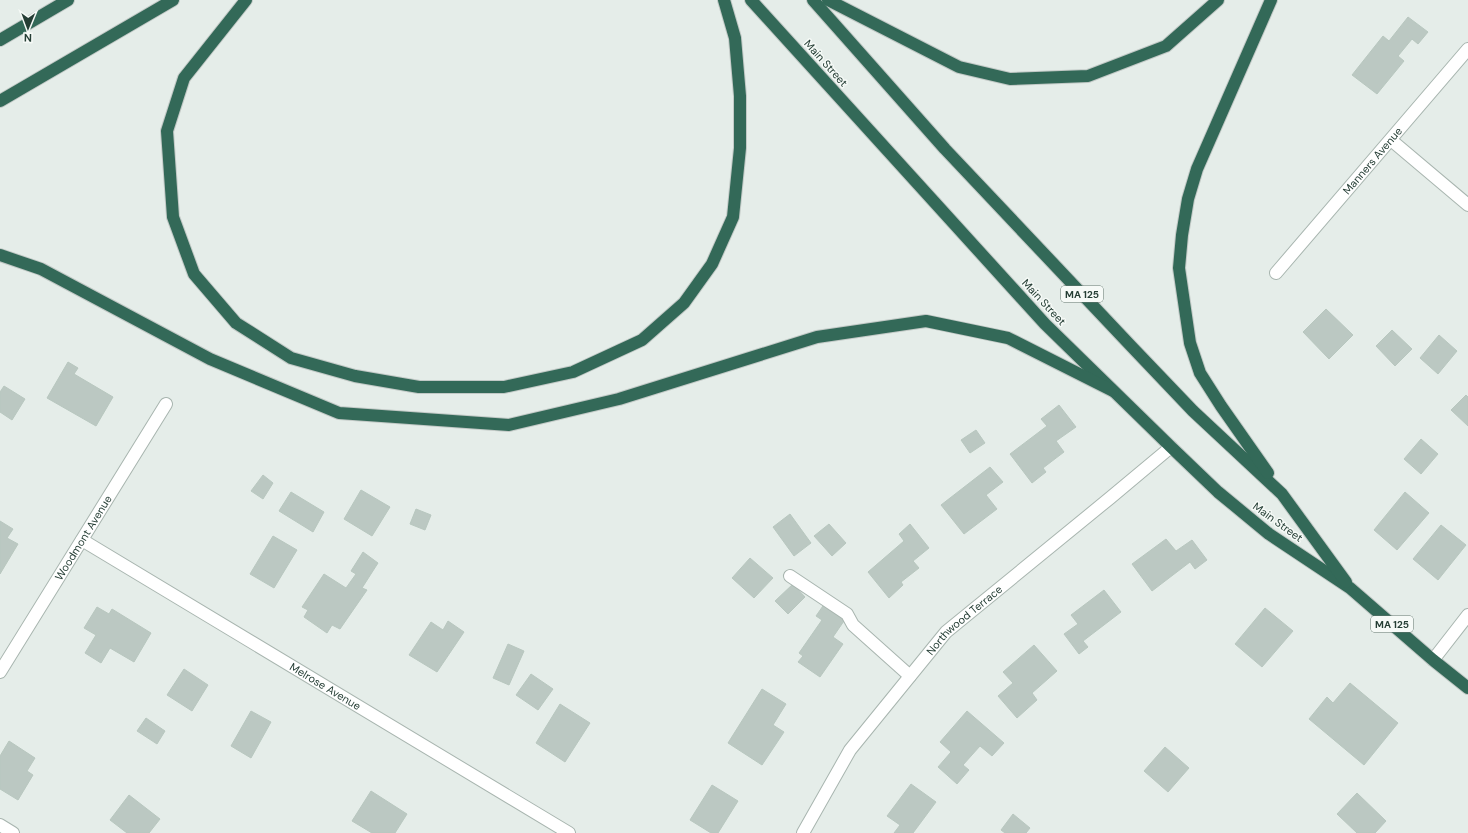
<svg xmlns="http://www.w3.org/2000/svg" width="1468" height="833" font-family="'DM Sans',sans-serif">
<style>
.building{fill:#bbc8c2;stroke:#b8c7bf}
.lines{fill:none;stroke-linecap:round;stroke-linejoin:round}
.lane-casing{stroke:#a8b5af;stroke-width:14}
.street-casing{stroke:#a8b5af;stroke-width:14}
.highway-casing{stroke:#c2c9c6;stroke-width:14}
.lane{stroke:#fff;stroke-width:12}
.street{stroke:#fff;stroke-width:12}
.highway{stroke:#336958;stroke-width:12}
.labels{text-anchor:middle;stroke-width:3;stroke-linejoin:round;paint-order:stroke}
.shield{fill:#f6faf7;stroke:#64766f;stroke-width:1}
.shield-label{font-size:10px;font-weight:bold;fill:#253e35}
.street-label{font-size:11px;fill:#253e35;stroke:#f6faf7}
</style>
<rect width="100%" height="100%" fill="#e5ede9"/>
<g class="building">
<path d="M1408 17 1428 32 1418 44 1412 39 1398 56 1404 61 1377 94 1352 75 1383 36 1389 41Z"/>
<path d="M1326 309 1353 335 1329 359 1303 332Z"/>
<path d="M1392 330 1412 349 1395 366 1376 346Z"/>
<path d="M1439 335 1457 351 1438 374 1420 358Z"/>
<path d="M68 362 78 368 74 374 113 397 96 426 47 398Z"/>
<path d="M4 386 25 399 12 420 0 412V392Z"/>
<path d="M1466 395 1468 397V426L1451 410Z"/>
<path d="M1059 405 1076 427 1056 441 1064 452 1043 468 1046 472 1032 483 1010 454 1047 426 1041 419Z"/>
<path d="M976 430 985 443 970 453 961 440Z"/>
<path d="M1421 439 1438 454 1421 474 1404 459Z"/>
<path d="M990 467 1003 482 986 495 997 509 964 534 941 505Z"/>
<path d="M263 475 273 483 263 499 251 491Z"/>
<path d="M361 490 390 507 372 536 344 519Z"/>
<path d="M291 492 324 512 313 532 279 511Z"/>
<path d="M1405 492 1429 513 1397 550 1374 530Z"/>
<path d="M416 509 431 515 425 530 410 524Z"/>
<path d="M790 514 811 543 794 556 773 527Z"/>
<path d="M0 521 13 529 7 538 18 544 0 574Z"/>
<path d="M829 524 846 543 832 556 814 536Z"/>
<path d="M910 524 929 548 913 561 919 568 901 582 903 585 889 598 868 572 904 541 899 534Z"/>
<path d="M1441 525 1466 545 1438 580 1413 559Z"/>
<path d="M273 536 297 550 274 588 250 574Z"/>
<path d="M1166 539 1176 551 1192 540 1207 560 1195 569 1190 562 1152 591 1132 564Z"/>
<path d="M363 552 378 563 362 588 367 590 340 629 332 625 327 633 304 617 308 610 302 607 324 574 346 588 356 574 351 571Z"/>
<path d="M750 558 773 578 754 598 732 578Z"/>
<path d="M793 584 805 597 788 614 775 601Z"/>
<path d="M1104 590 1121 612 1083 641 1088 647 1079 654 1064 634 1078 624 1071 615Z"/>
<path d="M825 603 846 618 833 637 843 644 820 677 798 662 803 656 799 653 822 620 816 616Z"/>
<path d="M97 607 109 614 112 609 151 633 134 662 110 648 101 663 85 653 96 635 84 628Z"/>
<path d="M1265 608 1293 631 1262 667 1235 644Z"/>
<path d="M448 621 464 632 437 672 409 655 431 622 443 630Z"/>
<path d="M508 644 524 651 509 685 493 678Z"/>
<path d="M1034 645 1057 671 1032 693 1037 700 1017 718 998 696 1013 683 1003 672Z"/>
<path d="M184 669 208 685 192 711 167 695Z"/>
<path d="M531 674 553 689 538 710 516 695Z"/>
<path d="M1350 683 1398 723 1364 765 1309 719 1327 697 1333 703Z"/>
<path d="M762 689 786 704 773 725 784 732 762 765 728 743Z"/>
<path d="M560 704 590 723 565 762 536 743Z"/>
<path d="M251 711 271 722 251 758 231 746Z"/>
<path d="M967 711 1004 743 992 756 980 746 963 765 969 770 957 784 938 767 951 752 940 742Z"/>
<path d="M146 718 165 731 157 744 137 731Z"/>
<path d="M9 741 35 758 27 771 33 775 18 800 0 789V756Z"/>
<path d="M1165 747 1189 768 1168 792 1144 771Z"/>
<path d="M911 784 936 802 913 833H894L900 825 887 816Z"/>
<path d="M712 785 738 801 718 833H711L690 820Z"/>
<path d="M371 791 407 814 395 833H372L352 821Z"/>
<path d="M1357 793 1386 821 1375 833H1357L1337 814Z"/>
<path d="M129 795 160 819 149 833H127L110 820Z"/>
<path d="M1013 814 1030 828 1026 833H1005L1001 830Z"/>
</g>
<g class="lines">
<defs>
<path id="lane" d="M790 576 847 614 853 625 910 676"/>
<g id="street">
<path d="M1391 140 1468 205"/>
<path id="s1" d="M1276 273 1468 49"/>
<path id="s2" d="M82 540 569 833"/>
<path d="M1433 660 1468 615"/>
<path id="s3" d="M0 672 166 404"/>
<path d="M0 825 13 833"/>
<path id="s4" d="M803 833 850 750 946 632 1110 498 1171 447"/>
</g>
<g id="highway">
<path d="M246 0 184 78 167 131 173 217 194 274 236 323 291 358 355 376 419 387H504L573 372 642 340 684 303 712 264 733 217 740 148V96L735 38 724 0"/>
<path d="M751 0 1045 324 1171 447 1218 492 1269 534 1350 588 1433 660 1468 688"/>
<path d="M813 0 945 149 1131 346 1193 411 1282 494 1346 582"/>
<path d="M828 0 959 67 1010 79 1088 76 1166 46 1218 0"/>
<path d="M0 40 68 0"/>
<path d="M0 101 173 0"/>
<path d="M0 255 41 269 210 359 339 413 509 425 619 399 817 337 926 321 1008 338 1113 391"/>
<path d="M1268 473 1221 406 1200 373 1190 343 1179 268 1182 235 1188 199 1197 169 1271 0"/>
</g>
</defs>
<use href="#lane" class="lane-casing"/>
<use href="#street" class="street-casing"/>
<use href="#highway" class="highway-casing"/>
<use href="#lane" class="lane"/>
<use href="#street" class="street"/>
<use href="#highway" class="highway"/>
</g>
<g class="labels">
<g class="shield">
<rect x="1061" y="286" width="42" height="16" rx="3"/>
<rect x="1371" y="616" width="42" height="16" rx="3"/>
</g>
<g class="shield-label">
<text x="1082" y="298">MA 125</text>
<text x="1392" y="628">MA 125</text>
</g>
<g class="street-label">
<text transform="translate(826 63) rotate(48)" y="4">Main Street</text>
<text dy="4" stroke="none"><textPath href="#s1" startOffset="148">Manners Avenue</textPath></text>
<text transform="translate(1044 302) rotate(47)" y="4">Main Street</text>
<text transform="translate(1278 522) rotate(36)" y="4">Main Street</text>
<text dy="4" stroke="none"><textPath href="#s3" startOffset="158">Woodmont Avenue</textPath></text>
<text dy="4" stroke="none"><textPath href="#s4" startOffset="269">Northwood Terrace</textPath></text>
<text dy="4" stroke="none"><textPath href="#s2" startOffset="284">Melrose Avenue</textPath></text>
</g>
</g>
<g transform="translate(28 28) rotate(181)" stroke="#f6faf7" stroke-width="3" paint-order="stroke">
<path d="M0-3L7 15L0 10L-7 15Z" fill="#253e35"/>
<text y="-6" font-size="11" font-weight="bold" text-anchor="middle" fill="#253e35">N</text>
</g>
</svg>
